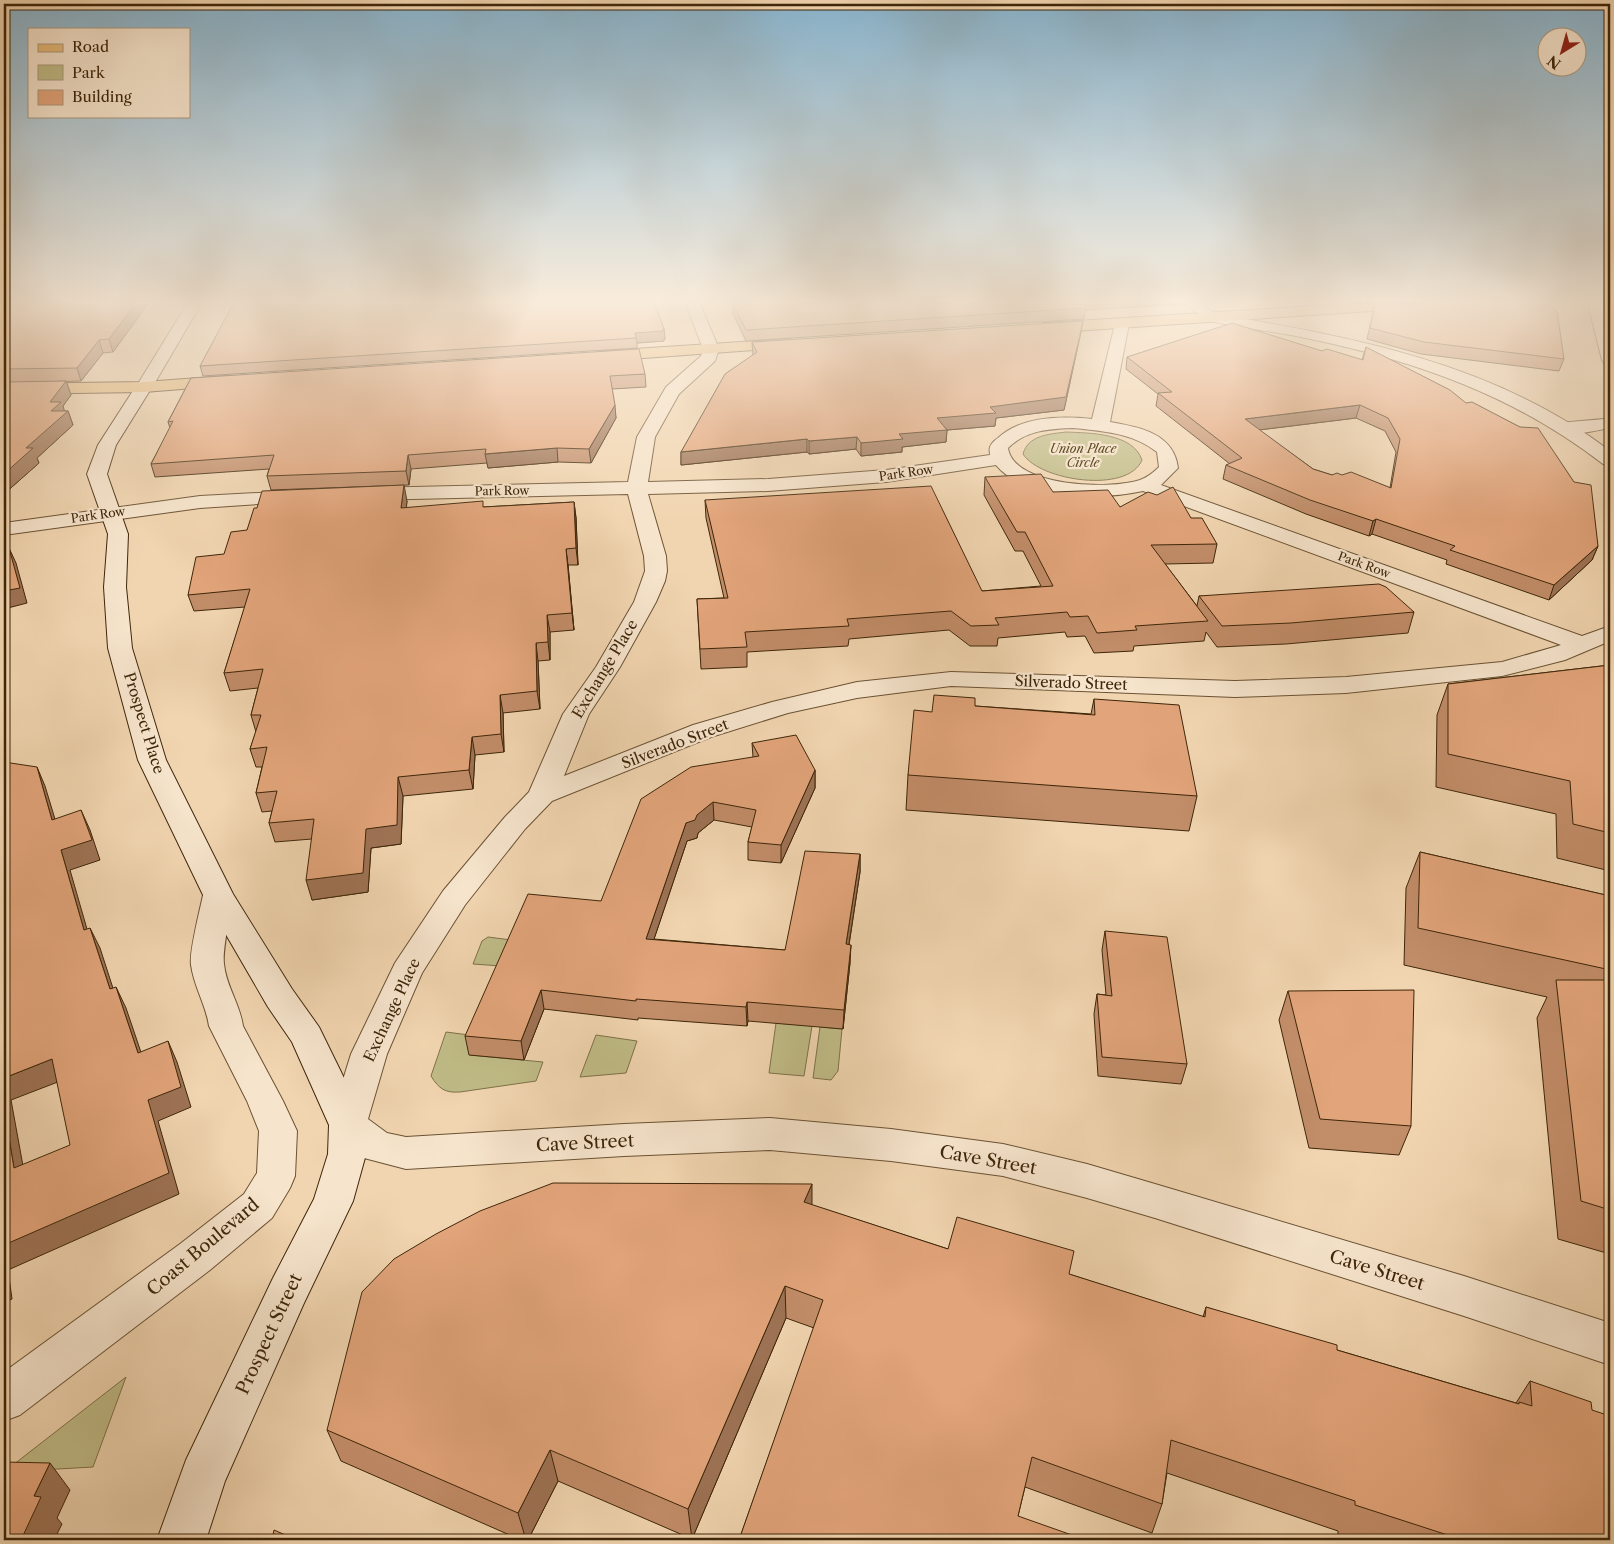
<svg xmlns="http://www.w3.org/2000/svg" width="1614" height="1544" font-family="'Libre Caslon Text',serif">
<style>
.green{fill:#c0bc87;stroke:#7f7148}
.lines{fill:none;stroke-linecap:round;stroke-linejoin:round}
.minor-casing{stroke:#6b5233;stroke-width:2}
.tertiary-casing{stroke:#6b5233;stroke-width:2}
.secondary-casing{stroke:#3e2609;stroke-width:2}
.primary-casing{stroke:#3e2609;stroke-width:2}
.minor{fill:#f6e4cc;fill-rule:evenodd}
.tertiary{fill:#f6e4cc;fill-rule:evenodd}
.secondary{fill:#f6e4cc;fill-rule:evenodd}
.primary{fill:#e8ba78;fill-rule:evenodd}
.wall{fill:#c28d69;stroke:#3e2609;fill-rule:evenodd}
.shaded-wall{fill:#9e7355;stroke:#3e2609}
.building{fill:#e2a47a;stroke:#3e2609;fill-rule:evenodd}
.labels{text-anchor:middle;stroke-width:4.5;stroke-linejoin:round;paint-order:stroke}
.far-park-label{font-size:12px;font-style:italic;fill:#5e4c28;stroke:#f6e4cc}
.far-street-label{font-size:12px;fill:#3e2609;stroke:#f6e4cc}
.street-label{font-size:15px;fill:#3e2609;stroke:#f6e4cc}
.near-street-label{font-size:18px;fill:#3e2609;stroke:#f6e4cc}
</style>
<rect width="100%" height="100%" fill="#f1d5b0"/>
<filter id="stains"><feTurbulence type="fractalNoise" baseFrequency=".004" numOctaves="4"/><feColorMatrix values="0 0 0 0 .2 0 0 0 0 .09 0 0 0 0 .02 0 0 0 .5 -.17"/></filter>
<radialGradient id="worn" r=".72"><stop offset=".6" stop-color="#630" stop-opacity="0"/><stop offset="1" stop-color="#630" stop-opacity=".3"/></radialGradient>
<g class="green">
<path d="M1066 432C1090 433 1133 433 1142 460 1128 494 1040 481 1023 454 1028 435 1050 434 1066 432Z"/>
<path d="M488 937 519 941 501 966 473 964 482 941Z"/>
<path d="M776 1023 812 1026 804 1076 769 1073Z"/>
<path d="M820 1027 842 1029 838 1071 831 1080 813 1078Z"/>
<path d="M446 1032 477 1036 470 1055 543 1062 536 1081 460 1092C445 1093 439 1089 431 1076Z"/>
<path d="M596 1035 637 1041 626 1073 580 1077Z"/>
<path d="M126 1377 93 1467 4 1472Z"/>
</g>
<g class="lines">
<defs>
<g id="minor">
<path d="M187 304H201L150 391H138L136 387Z"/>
<path d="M1186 304H1203L1218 317 1216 320H1206Z"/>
<path d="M1588 304H1602L1610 333V365L1604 363 1602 360Z"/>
<path d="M1122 320 1127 321 1129 324 1110 422C1139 427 1174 433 1178 468L1161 485 1582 636 1610 626V641L1565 660 1502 676 1346 693 1235 697 951 686 857 698 788 713 711 737 552 801 525 829 465 905 422 973 387 1054 368 1119 387 1133 406 1137 624 1124 770 1118 891 1129 1003 1144 1087 1164 1155 1184 1464 1276 1610 1323V1365L1464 1316 1155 1218 1087 1198 1003 1176 891 1161 770 1150 624 1156 406 1169 364 1158 335 1136 329 1125 351 1054 395 963 443 891 505 817 529 792 563 714 596 667 634 602 645 571 644 556 628 494 369 500 362 498 359 494 362 490 369 488 628 482 637 437 666 387 701 356 705 346H717L719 349 715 361 679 394 655 437 648 482 768 479 886 470 990 455C990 452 989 450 990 447 991 444 995 440 998 438 1021 416 1063 416 1092 419L1115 324 1117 321ZM1073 428C1102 431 1133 433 1157 452L1159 467C1154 472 1148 477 1140 480 1111 490 1013 487 1008 448 1026 430 1049 429 1073 428ZM996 465C1025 500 1102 500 1143 491L1561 645 1502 662 1346 677 1235 681 951 672 857 682 772 702 693 725 564 776 589 714 620 667 656 602 665 581 667 571 666 556 648 494 768 491 886 482Z"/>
<path d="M1610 418V428C1594 431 1575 436 1559 432L1556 428 1559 424C1575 420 1593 421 1610 418Z"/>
<path d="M296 491 303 493 306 497 303 501 200 508 4 535V523L200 496Z"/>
</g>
<g id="tertiary">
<path d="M686 304H700L719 349 717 352H705L703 349Z"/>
<path d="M1211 313C1351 337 1495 363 1610 451V466L1603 464C1514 395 1416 361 1306 338 1273 331 1239 328 1206 320L1204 317 1206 314Z"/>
<path d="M218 885 229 888 233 895C231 912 222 949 224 964 226 986 240 1004 243 1026L283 1101 297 1131 295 1176 290 1188 272 1218 210 1270 20 1415 4 1421V1372L180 1244 244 1194 257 1173 259 1131 247 1101 209 1026C206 1005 194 987 191 965 189 952 200 910 203 895L207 888Z"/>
</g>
<path id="secondary" d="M144 382 150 383 152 387 116 445 107 474 128 534 126 587 132 648 166 760 233 894 292 989 319 1027 367 1125 366 1154 353 1201 304 1303 225 1481 206 1540H157L186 1460 273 1278 314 1199 328 1154 329 1125 292 1042 268 1007 203 895 138 760 108 648 104 587 108 534 87 474 98 445 138 383Z"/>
<g id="primary">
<path d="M1347 304H1424L1417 308 1044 333 1039 331 1036 328 1039 325 1044 323Z"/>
<path d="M789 339 794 341 797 344 794 347 603 361 597 359 595 356 597 353 603 351Z"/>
<path d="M226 376 232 377 234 381 232 385 144 392 4 394V384L144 382Z"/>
</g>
</defs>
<use href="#minor" class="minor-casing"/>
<use href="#tertiary" class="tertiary-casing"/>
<use href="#secondary" class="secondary-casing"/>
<use href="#primary" class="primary-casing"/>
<use href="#minor" class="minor"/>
<use href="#tertiary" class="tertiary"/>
<use href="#secondary" class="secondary"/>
<use href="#primary" class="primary"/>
</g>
<g class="wall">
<path d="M4 304H148L113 352 103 353 81 381 46 382 66 381 71 395 63 406 64 411H68L73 425 37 458 39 463 4 494Z"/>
<path d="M733 304H1184L1085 310 1084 319 746 341 733 314Z"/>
<path d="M1375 304 1564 359 1559 371 1421 354 1367 339Z"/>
<path d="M664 329 665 339H664V341L637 343V348L203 376 200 366Z"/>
<path d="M1081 332 1064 410 996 418 995 426 947 430 946 442 902 447V452L861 456 856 449 809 454 807 452 681 465V452L753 355 752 342Z"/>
<path d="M1366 347 1598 546 1592 560 1549 600 1446 564 1447 560 1372 534 1369 536 1306 514 1223 479 1226 465 1230 464 1156 406 1158 394 1126 369 1127 357 1322 351 1362 360ZM1356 418 1385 431 1396 452 1390 488 1332 475 1313 469 1259 430Z"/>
<path d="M645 374 646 387 612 389 616 418 591 463 558 462 488 468 487 463 411 469 409 485 271 490 267 476 269 469 155 477 151 464 170 428 168 422 191 378Z"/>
<path d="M985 477 1120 507 1191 518 1217 544 1213 563 1165 564 1197 606 1199 596 1414 612 1408 633 1286 644 1217 647 1206 632 1204 641 1134 646 1133 651 1094 653 1085 636 1067 637 1065 632 998 638 997 646H970L949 630 849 639 848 646 747 652V667L701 669 697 599 724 598 706 518 705 500 982 591 1041 586 1023 551H1015L984 495Z"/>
<path d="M407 501 406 508 484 507 574 502 576 518 578 565H568L574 630 550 632V660L538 661 540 709 503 713 504 752 475 755 473 789 403 796 401 844 371 848 368 892 312 900V839L275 842 269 823 272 811 262 812 256 793 262 767H256L250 749 256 732 251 715 258 688 230 691 224 673 245 607 194 611 188 595 224 554Z"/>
<path d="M1610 665V871L1557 858 1556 814 1436 787 1437 715 1448 684Z"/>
<path d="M1094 699 1197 796 1189 831 906 810 908 775 932 712 975 706 1091 714Z"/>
<path d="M752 743 815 770V788L781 863 748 860V842L752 827 714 820 698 833 697 838 687 841 654 939 785 950 860 854V872L849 945 850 963 843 1029 748 1021 747 1026 638 1018V1020L544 1009 524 1060 469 1055 465 1036 601 901 753 757Z"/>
<path d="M1420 852 1610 896V1254L1558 1239 1537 1018 1547 997 1404 965 1406 888Z"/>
<path d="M1105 931 1187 1064 1181 1084 1098 1076 1094 1014 1097 994 1106 995 1102 950Z"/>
<path d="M1288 991 1411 1126 1399 1155 1309 1148 1279 1020Z"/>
<path d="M812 1205 948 1249 1069 1274 1203 1317 1206 1307 1337 1350 1516 1403 1530 1381 1592 1410 1610 1540H1355L1338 1535V1531L1167 1473 1162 1504 1152 1533 1025 1487 1018 1516 739 1540 814 1328 786 1318 692 1539 558 1481 528 1540H521L341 1461 327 1430Z"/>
</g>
<g class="shaded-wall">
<path d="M135 304H148L113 352 109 339Z"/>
<path d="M1083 321 1081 332 1064 410 996 418 995 426 947 430 946 442 902 447V452L861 456V443L899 434 937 418 990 407Z"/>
<path d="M664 329 665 339H664V341L637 343 635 333Z"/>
<path d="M99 340 103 353 81 381 77 368Z"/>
<path d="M66 381 71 395 63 406 65 413 68 411 73 425 37 458 39 463 4 494V474L26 448 50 402Z"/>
<path d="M615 405 616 418 591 463 589 449Z"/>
<path d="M1360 405 1356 418 1242 432 1245 419Z"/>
<path d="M857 437 856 449 809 454V441Z"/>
<path d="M807 439V452L681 465V452Z"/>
<path d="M557 448 558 462 488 468 485 454Z"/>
<path d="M408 455 411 469 409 485 406 471Z"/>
<path d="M404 485 407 501 405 524 401 508Z"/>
<path d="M574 502 576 518 578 565 576 548Z"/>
<path d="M1376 519 1372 534 1369 536 1373 521Z"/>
<path d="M1598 546 1592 560 1549 600 1554 585Z"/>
<path d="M9 548 16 563 27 603 4 609V591Z"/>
<path d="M566 549 568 565 574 630 572 613Z"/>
<path d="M547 615 550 632V660L548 642Z"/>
<path d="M536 643 538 661 540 709 537 691Z"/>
<path d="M4 649 9 671 4 672Z"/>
<path d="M500 695 503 713 504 752 501 734Z"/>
<path d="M472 737 475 755 473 789 469 770Z"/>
<path d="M37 767 45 786 61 839 52 820Z"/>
<path d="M815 770V788L781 863V845Z"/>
<path d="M398 777 403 796 401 844 371 848 368 892 312 900 306 880 366 829Z"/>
<path d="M713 802 714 820 698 833 697 838 687 841 648 957 646 939 686 823Z"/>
<path d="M81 810 90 830 100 860 70 870 93 950 84 930 61 850Z"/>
<path d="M860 854V872L846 963V944Z"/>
<path d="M90 928 100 948 120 1010 110 989Z"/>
<path d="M851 945 850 963 843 1029 844 1010Z"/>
<path d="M116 987 126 1008 148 1073 138 1053Z"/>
<path d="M541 990 544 1009 524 1060 521 1041Z"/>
<path d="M747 1002 748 1021 747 1026 746 1007Z"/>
<path d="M168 1041 177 1062 191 1107 158 1121 179 1194 8 1270 12 1299 4 1303V1245L148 1100Z"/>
<path d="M52 1059 63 1080 11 1100 27 1188 14 1168 4 1108V1078Z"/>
<path d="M812 1184V1216L804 1202Z"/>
<path d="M785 1286 786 1318 692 1539 688 1509Z"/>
<path d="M550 1450 558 1481 528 1540H526L518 1513Z"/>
<path d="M50 1463 70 1490 57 1518 62 1524 54 1540H21L34 1496Z"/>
</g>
<g class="building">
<path d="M4 304H135L109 339 99 340 77 368 4 369Z"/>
<path d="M233 304H655L664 329H663V331L635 333 636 338 200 366Z"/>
<path d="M733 304H1086L1085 308 746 330Z"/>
<path d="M1375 304H1544L1557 311 1564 359 1424 342 1370 328Z"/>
<path d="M1083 321 1066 397 990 407 996 413 937 418 947 430 899 434 903 439 861 443 857 437 809 441 807 439 681 452 725 374 757 352 752 342Z"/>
<path d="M1232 323 1322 351 1327 349 1363 360 1366 347 1450 390 1466 403 1472 402 1520 427 1538 428 1574 482 1591 485 1598 546 1554 585 1450 550 1455 546 1376 519 1373 521 1310 500 1226 465 1242 458 1158 393 1172 392 1127 357ZM1360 405 1388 418 1400 439 1391 488 1351 472 1342 475 1337 473 1332 475 1313 469 1245 419Z"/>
<path d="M639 349 645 374 610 376 615 405 589 449 557 448 485 454 486 449 408 455 406 471 267 476 274 455 151 464 173 421 168 422 191 378Z"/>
<path d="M66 381 50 402H61L51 411H68L26 448H33L4 474V382Z"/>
<path d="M1041 474 1053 492 1108 490 1120 507 1148 492 1157 495 1173 487 1191 518H1202L1217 544 1151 545 1208 621 1135 626 1137 630 1097 633 1088 616 1070 617 1067 612 995 618 999 625 971 626 951 611 847 619 849 626 745 632 747 647 700 649 697 599 728 598 705 500 931 486 982 591 1053 586 1025 532H1017L985 477Z"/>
<path d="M404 485 401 508 483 501V507L574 502 576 548 566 549 572 613 547 615 548 642 536 643 537 691 500 695 501 734 472 737 469 770 398 777 397 825 366 829 363 873 306 880 314 819 269 823 277 791 256 793 267 747 250 749 261 715H251L263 669 224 673 250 589 188 595 196 557 224 554 231 532 247 530 254 508H257L262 491Z"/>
<path d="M9 548 20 588 4 591V549Z"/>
<path d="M1379 584 1386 587 1414 612 1291 623 1222 626 1199 596Z"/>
<path d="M1610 665V833L1573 824 1570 781 1448 754V684Z"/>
<path d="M934 695 975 698V706L1095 715 1094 699 1179 705 1197 796 908 775 914 710 932 712Z"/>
<path d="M796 735 815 770 781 845 748 842 756 810 713 802 697 815 695 820 686 823 646 939 785 950 805 851 860 854 846 944 851 945 844 1010 747 1002 746 1007 636 999V1001L541 990 521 1041 465 1036 528 894 601 901 641 799 691 767 759 756 752 743Z"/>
<path d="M4 762 37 767 52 820 81 810 92 840 61 850 84 930 90 928 110 989 116 987 138 1053 168 1041 181 1087 148 1100 169 1173 4 1245V1108L14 1168 70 1145 52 1059 4 1078Z"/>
<path d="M1420 852 1610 896V1210L1581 1201 1556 980H1605L1606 969 1418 928Z"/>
<path d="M1105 931 1167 937 1187 1064 1102 1057 1097 994 1112 996Z"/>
<path d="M1414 990 1411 1126 1320 1119 1288 991Z"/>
<path d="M553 1183 812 1184 804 1202 948 1249 957 1217 1074 1251 1069 1274 1205 1317 1206 1307 1337 1345V1350L1519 1404V1402L1532 1406 1530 1381 1591 1402 1592 1410 1610 1416V1540H1463L1355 1505V1501L1171 1440 1162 1504 1032 1457 1018 1516 1086 1540H739L823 1300 785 1286 688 1509 550 1450 518 1513 327 1430 362 1292 394 1259 436 1234 480 1211Z"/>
<path d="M4 1462 50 1463 34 1496 41 1497 21 1540H4Z"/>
<path d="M274 1530 297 1540H272Z"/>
</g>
<linearGradient id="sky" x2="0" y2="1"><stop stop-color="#89b6d1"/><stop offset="0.58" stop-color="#f9ecdb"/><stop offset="1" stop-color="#f9ecdb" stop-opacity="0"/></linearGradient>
<rect width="1614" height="520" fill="url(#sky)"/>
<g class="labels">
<g class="far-park-label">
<text x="1083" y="453">Union Place<tspan x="1083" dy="14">Circle</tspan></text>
</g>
<g class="far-street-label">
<text transform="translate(906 473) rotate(-8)" y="4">Park Row</text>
<text transform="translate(502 491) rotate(-1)" y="4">Park Row</text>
<text transform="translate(98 515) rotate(-8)" y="4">Park Row</text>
<text transform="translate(1364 565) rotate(20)" y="4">Park Row</text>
</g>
<g class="street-label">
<text transform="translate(605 669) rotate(-59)" y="5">Exchange Place</text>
<text transform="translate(1071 683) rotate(2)" y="5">Silverado Street</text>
<text transform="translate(144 723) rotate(73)" y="5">Prospect Place</text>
<text transform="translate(675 744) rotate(-21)" y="5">Silverado Street</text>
<text transform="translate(392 1010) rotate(-65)" y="5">Exchange Place</text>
</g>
<g class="near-street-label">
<text transform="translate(585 1143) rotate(-3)" y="6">Cave Street</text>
<text transform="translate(988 1160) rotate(10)" y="6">Cave Street</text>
<text transform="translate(203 1247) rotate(-40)" y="6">Coast Boulevard</text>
<text transform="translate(1377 1270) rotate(17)" y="6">Cave Street</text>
<text transform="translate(269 1334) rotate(-65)" y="6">Prospect Street</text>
</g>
</g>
<rect width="1614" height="1544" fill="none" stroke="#f1d5b0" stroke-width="20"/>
<rect x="5" y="5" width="1604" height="1534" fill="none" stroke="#3e2609" stroke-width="2.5"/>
<rect x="10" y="10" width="1594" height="1524" fill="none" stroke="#3e2609"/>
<rect x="28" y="28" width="162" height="90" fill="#f6e4cc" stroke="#ac987e"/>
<rect x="38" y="44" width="25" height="8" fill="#e8ba78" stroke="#ac987e"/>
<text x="72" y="52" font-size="15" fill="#3e2609">Road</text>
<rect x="38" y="65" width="25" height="15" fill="#c0bc87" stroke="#ac987e"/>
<text x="72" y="78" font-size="15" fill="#3e2609">Park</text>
<rect x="38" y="90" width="25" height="15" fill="#e2a47a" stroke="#ac987e"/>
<text x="72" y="102" font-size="15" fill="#3e2609">Building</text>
<g transform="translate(1562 52) rotate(217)"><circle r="24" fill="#f6e4cc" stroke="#ac987e"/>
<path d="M0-4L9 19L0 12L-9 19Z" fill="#8f2418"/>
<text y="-8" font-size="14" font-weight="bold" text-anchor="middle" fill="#3e2609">N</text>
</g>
<rect width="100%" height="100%" filter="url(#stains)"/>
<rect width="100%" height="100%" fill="url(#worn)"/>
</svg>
